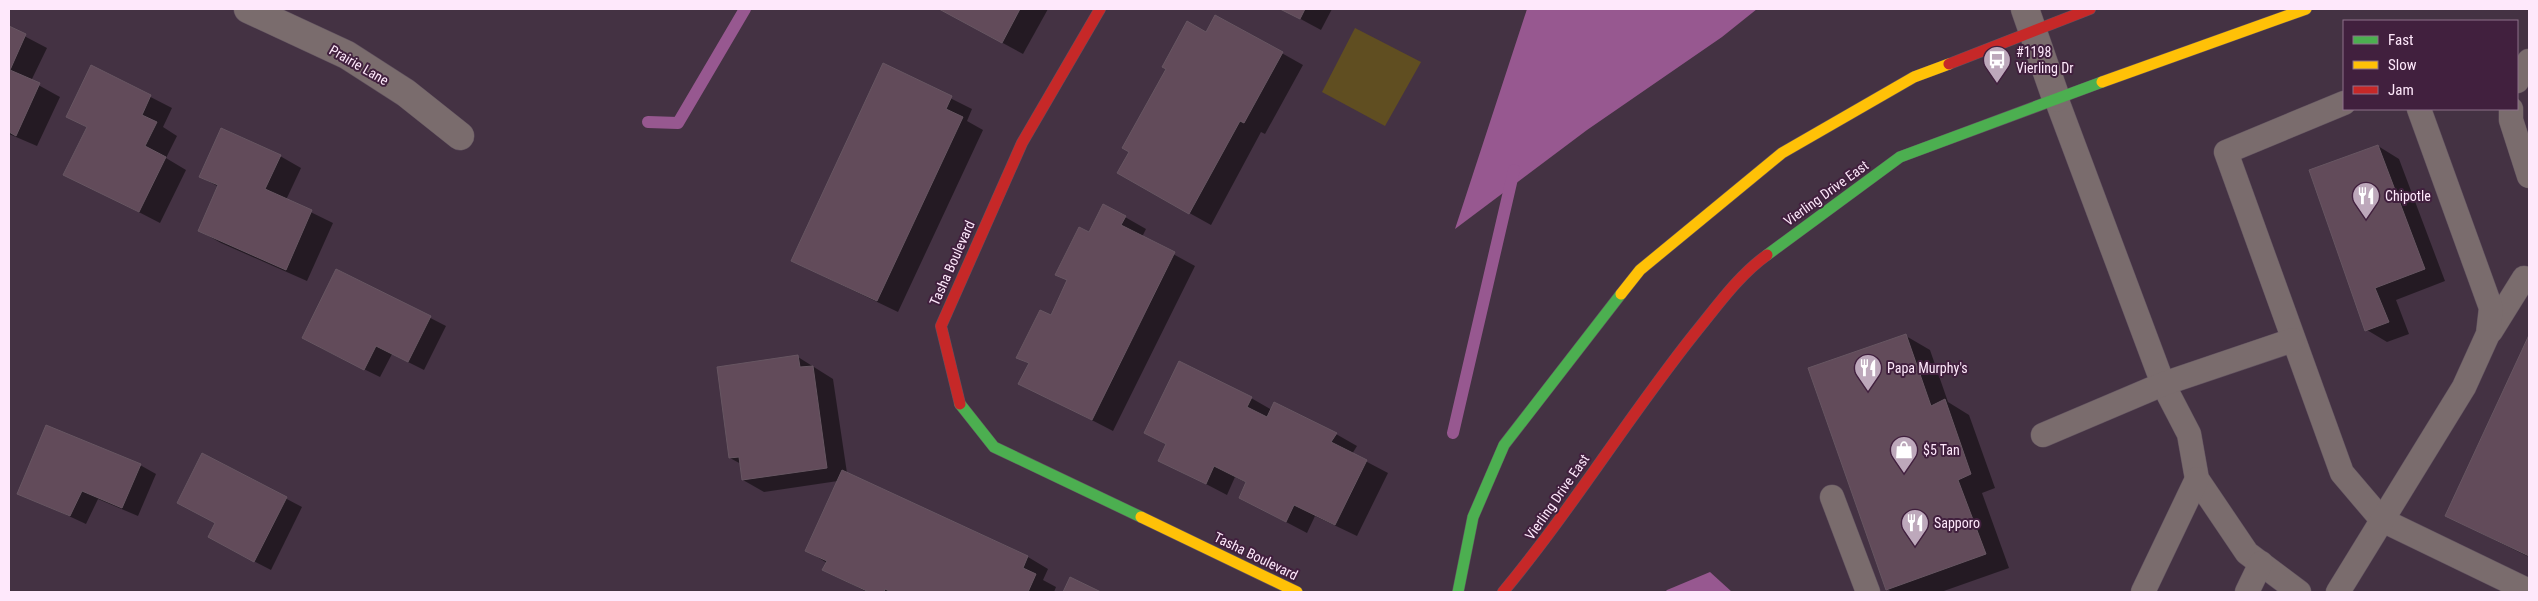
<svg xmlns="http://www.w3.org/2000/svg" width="2538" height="601" font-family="'Roboto Condensed',sans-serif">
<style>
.green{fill:#604e21}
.water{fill:#975890}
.shadow{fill:#0007}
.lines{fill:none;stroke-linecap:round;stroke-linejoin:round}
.stream{stroke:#975890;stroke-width:12}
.building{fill:#624b5a;stroke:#675662}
.lane-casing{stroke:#60515f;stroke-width:25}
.street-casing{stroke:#60515f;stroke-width:29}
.fast-casing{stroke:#60515f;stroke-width:12}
.slow-casing{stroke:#60515f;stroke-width:12}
.jam-casing{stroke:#60515f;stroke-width:12}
.lane{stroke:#7a6c6d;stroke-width:24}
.street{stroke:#7a6c6d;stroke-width:28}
.fast{stroke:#4caf50;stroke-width:11}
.slow{stroke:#ffc107;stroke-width:11}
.jam{stroke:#c62828;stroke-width:11}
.labels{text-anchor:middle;stroke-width:4;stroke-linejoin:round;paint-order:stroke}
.poi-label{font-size:14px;fill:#fee8fb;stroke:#41203e;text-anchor:start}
.street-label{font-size:14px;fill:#fee8fb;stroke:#41203e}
</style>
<rect width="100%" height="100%" fill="#443243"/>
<path class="green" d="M1355 28 1421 62 1385 126 1322 92Z"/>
<g class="water">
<path d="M1527 9H1757L1722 37 1587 130 1455 229Z"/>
<path d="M1710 572 1732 592H1665L1667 590Z"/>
</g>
<g class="shadow">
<path d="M940 9H1048L1023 54Z"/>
<path d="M1282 9H1332L1321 30Z"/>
<path d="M1216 16 1303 65 1265 134 1261 132 1211 225 1139 185 1130 151 1168 69 1206 33Z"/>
<path d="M9 28 47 48 31 81 60 97 37 146 9 134Z"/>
<path d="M884 65 972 109 967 121 983 130 898 312 792 261Z"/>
<path d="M92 67 172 108 163 127 177 136 166 158 186 170 160 223 65 174 88 128 68 116Z"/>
<path d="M2378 146 2399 159 2445 281 2396 300 2409 334 2387 342 2367 330Z"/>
<path d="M280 156 301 168 286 200 333 223 307 281 221 243 200 231 219 187 201 177Z"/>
<path d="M1125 217 1146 229 1142 237 1195 266 1113 431 1020 383 1030 364 1018 357 1051 316 1090 233Z"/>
<path d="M337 270 446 326 424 370 392 354 380 377 319 347Z"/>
<path d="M1906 336 1930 350 1948 402 1969 415 1995 488 1982 493 2009 568 1941 592H1892L1887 589Z"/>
<path d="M2529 338V557L2446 516Z"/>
<path d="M798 357 833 379 847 473 1028 557 1048 569 1043 580 1056 587 1054 592H867L824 570 827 563 806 550 838 481 764 492 743 480 741 464 730 458Z"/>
<path d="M1251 398 1272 410 1336 434 1357 446 1352 454 1388 473 1357 536 1315 516 1307 533 1241 498 1247 483 1235 477 1227 495 1160 460 1167 445 1146 433Z"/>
<path d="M203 455 302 507 271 570 225 546Z"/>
<path d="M140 465 156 474 138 516 98 499 86 524 19 493Z"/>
</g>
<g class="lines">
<g class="stream">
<path d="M648 122 678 123 745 9"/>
<path d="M1453 433 1514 170"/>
</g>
</g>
<g class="building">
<path d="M939 9H1020L1002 43Z"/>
<path d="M1280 9H1305L1300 19Z"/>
<path d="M1215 15 1283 52 1244 123 1240 121 1189 214 1117 173 1129 152 1122 148 1166 69 1162 67 1187 21 1206 32Z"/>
<path d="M9 26 26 34 10 70 40 83 16 136 9 132Z"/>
<path d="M883 63 952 96 946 109 963 117 877 301 791 261Z"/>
<path d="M91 65 151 95 142 115 157 122 145 146 166 157 139 212 63 175 87 127 66 117Z"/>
<path d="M221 128 281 155 265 189 312 210 286 270 198 231 218 185 199 177Z"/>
<path d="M2378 145 2425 269 2375 288 2389 322 2365 331 2309 170Z"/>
<path d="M1103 204 1126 216 1121 225 1175 252 1092 420 1018 384 1029 363 1016 358 1040 310 1051 315 1067 280 1055 275 1079 227 1089 232Z"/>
<path d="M336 269 431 316 408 362 376 346 364 370 302 338Z"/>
<path d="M1906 334 1931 406 1945 399 1971 474 1958 480 1986 554 1886 590 1808 368Z"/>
<path d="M2529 335V556L2445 516Z"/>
<path d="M798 355 800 367 813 366 827 468 742 480 739 457 729 458 717 367Z"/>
<path d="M1179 361 1252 397 1247 407 1267 417 1274 402 1337 433 1331 442 1367 460 1335 525 1294 505 1286 522 1239 498 1246 482 1214 466 1206 484 1158 461 1166 444 1144 433Z"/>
<path d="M46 425 141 464 122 508 82 491 70 516 17 494Z"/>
<path d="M202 453 287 497 254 562 208 537 215 523 177 503Z"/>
<path d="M842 470 1028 556 1023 568 1036 574 1028 592H891L885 589 884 592H869L822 570 827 561 805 551Z"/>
<path d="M1070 577 1101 592H1063Z"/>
</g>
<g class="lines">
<defs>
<g id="lane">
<path d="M2517 81 2529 61"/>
<path d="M2056 98 2163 384 2189 434 2197 479 2247 553 2299 592"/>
<path d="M2344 103 2226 152 2342 473 2382 520 2529 591"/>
<path d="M2511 109V120L2529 176"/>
<path d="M2491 331 2524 278 2529 280"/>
<path d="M2043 435 2163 384 2293 340"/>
<path d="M1832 497 1868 592"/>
<path d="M2143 592 2197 479"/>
<path d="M2247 592 2261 563"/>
<path d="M2338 592 2464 387 2488 334 2491 308 2419 109"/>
</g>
<g id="street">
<path d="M248 9 347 55 406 93 460 136"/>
<path d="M2025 9 2056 98"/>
</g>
<g id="fast">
<path d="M1767 255 1900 157 2102 82"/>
<path d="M960 404 994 447 1141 517"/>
<path d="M1458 592 1473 517 1504 445 1621 294"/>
</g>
<g id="slow">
<path d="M2102 82 2306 9"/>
<path d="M1621 294 1640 270 1782 153 1914 77 1949 64"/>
<path d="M1141 517 1297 592"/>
</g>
<g id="jam">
<path d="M1949 64 2090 9"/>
<path d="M960 404 941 326 1022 143 1100 9"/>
<path d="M1503 592C1572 509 1628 417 1695 333 1718 305 1738 276 1767 255"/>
</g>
</defs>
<use href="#lane" class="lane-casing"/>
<use href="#street" class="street-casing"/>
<use href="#fast" class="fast-casing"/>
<use href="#slow" class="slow-casing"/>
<use href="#jam" class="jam-casing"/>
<use href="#lane" class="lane"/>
<use href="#street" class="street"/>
<use href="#fast" class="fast"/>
<use href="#slow" class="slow"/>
<use href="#jam" class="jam"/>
</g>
<defs>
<symbol id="bus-pin" viewBox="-11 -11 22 30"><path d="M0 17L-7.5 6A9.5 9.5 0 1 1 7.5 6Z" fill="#bda8bb" stroke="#41203e"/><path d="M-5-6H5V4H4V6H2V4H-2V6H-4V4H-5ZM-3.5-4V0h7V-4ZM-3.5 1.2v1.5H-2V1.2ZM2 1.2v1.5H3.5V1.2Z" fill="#fff"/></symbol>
<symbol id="restaurant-pin" viewBox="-11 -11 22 30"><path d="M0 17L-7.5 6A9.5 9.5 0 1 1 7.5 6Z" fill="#bda8bb" stroke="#41203e"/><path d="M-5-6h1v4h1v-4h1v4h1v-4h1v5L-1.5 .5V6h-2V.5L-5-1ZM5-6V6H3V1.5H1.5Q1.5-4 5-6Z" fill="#fff"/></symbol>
<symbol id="shop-pin" viewBox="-11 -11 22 30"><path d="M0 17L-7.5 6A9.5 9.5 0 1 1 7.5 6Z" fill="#bda8bb" stroke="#41203e"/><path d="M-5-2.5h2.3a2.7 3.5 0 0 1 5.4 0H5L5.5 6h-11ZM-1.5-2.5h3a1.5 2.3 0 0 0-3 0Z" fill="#fff"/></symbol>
</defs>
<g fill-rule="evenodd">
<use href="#bus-pin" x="1981" y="44" width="32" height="43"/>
<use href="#restaurant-pin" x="2350" y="180" width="32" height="43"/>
<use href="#restaurant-pin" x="1852" y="352" width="32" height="43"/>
<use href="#shop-pin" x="1888" y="434" width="32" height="43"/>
<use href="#restaurant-pin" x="1899" y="507" width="32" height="43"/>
</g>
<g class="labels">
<g class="poi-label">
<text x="2016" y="57">#1198<tspan x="2016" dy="16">Vierling Dr</tspan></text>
<text x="2385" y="201">Chipotle</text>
<text x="1887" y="373">Papa Murphy's</text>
<text x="1923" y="455">$5 Tan</text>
<text x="1934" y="528">Sapporo</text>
</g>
<g class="street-label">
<text transform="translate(359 65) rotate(30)" y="5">Prairie Lane</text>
<text transform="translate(1826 193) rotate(-36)" y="5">Vierling Drive East</text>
<text transform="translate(952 263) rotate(-66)" y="5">Tasha Boulevard</text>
<text transform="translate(1557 497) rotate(-55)" y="5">Vierling Drive East</text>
<text transform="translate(1256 556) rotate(26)" y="5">Tasha Boulevard</text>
</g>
</g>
<rect width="2538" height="601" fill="none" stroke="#fee8fb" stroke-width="20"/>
<rect x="2343" y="20" width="175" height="90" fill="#41203e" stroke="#8d708a"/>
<rect x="2353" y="36" width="25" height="8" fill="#4caf50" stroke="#8d708a"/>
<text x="2388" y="45" font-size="15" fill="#fee8fb">Fast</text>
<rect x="2353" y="61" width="25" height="8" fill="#ffc107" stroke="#8d708a"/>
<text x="2388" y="70" font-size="15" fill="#fee8fb">Slow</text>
<rect x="2353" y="86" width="25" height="8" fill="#c62828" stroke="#8d708a"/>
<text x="2388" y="95" font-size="15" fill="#fee8fb">Jam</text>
</svg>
